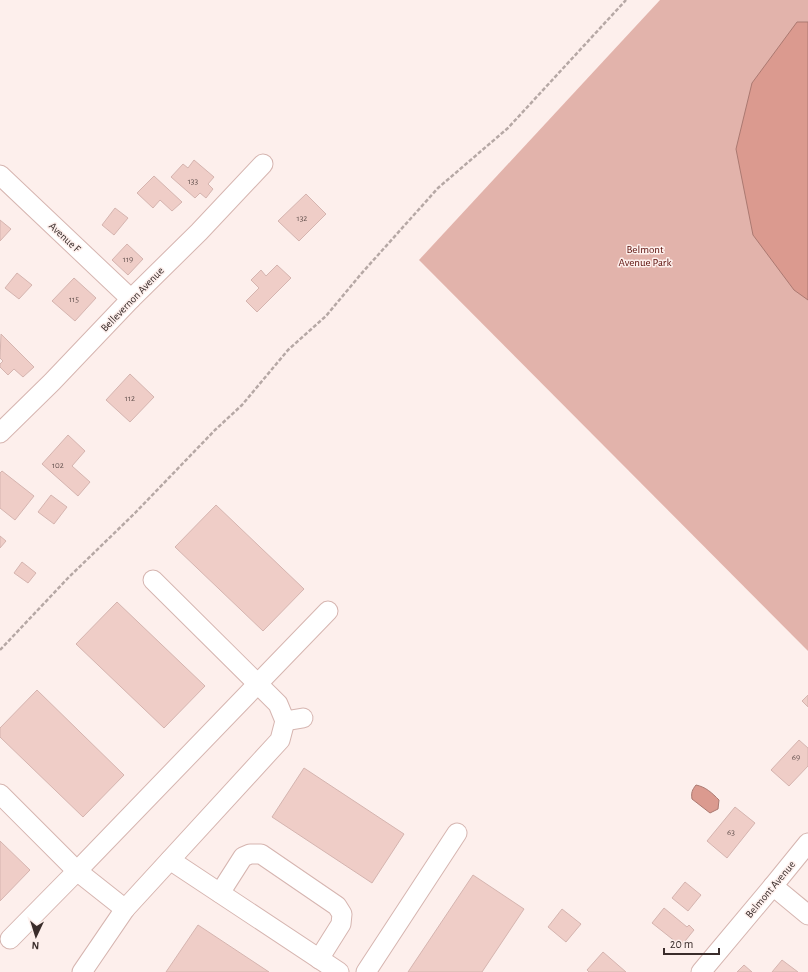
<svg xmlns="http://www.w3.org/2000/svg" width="808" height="972" font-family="'Alegreya Sans',sans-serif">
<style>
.green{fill:#e2b3ab}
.water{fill:#db9a8f;stroke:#ab7971}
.building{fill:#efcdc7;stroke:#d5b4af}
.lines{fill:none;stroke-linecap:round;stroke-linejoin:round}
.minor-casing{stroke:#d6b5b0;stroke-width:21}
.path{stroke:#b6a8a5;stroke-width:2.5;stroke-dasharray:4 2;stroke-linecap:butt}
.minor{stroke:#fff;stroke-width:19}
.labels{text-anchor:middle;stroke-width:3;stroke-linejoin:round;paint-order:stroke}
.number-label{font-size:9px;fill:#675552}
.street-label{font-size:11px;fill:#3a2d2b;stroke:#fdefec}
.park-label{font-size:11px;fill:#590b06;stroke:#fdefec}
</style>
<rect width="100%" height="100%" fill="#fdefec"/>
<path class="green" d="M660 0H808V651L419 260Z"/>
<g class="water">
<path d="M797 22H808V300L794 290 753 235 736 149 752 83Z"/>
<path d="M696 785C706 787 712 793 719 800L718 809 710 813 692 799C691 793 692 790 696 785Z"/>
</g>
<g class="building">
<path d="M194 160 214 177 208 184 213 189 206 198 200 193 195 198 171 177 183 164 188 168Z"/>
<path d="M154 176 182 202 172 211 160 200 153 208 137 193Z"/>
<path d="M306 194 326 214 299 241 278 221Z"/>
<path d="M115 208 128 218 114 235 102 225Z"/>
<path d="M0 220 11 229 0 241Z"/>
<path d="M127 244 143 259 128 275 112 260Z"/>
<path d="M277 265 291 278 257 312 246 301 259 288 251 280 261 270 266 276Z"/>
<path d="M17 273 32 285 19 299 5 288Z"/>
<path d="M74 278 96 298 75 321 52 301Z"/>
<path d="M1 334 34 367 23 377 14 369 8 375 0 367V364L3 361 0 358Z"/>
<path d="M130 374 154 397 130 422 106 400Z"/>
<path d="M68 435 85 451 72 466 90 482 78 496 42 464Z"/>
<path d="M2 471 34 496 15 520 0 508V473Z"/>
<path d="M51 495 67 507 54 524 38 512Z"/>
<path d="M216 505 304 589 263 631 175 547Z"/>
<path d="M0 536 6 541 0 548Z"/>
<path d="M22 562 36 573 28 583 14 573Z"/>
<path d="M117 602 205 686 164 728 76 644Z"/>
<path d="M37 690 124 775 83 817 0 737V728Z"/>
<path d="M808 695V707L802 701Z"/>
<path d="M799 740 808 748V766L789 786 771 770Z"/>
<path d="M304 768 404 834 372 883 272 817Z"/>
<path d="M735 807 755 823 727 858 707 841Z"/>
<path d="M0 841 30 870 0 901Z"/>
<path d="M473 875 524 909 482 972H408Z"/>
<path d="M685 882 701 895 688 911 672 898Z"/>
<path d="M664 908 687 927 689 925 694 930 681 946 652 923Z"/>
<path d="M562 909 581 924 566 942 548 927Z"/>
<path d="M198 925 269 972H166Z"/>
<path d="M603 952 626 972H589L587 970Z"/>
<path d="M782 960 798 972H772Z"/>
<path d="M744 965 752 972H737Z"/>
</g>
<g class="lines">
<defs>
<g id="minor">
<path d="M0 175 131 299"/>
<path d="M0 433 52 382 131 299 199 232 263 164"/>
<path d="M285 721 303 718"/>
<path d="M0 794 77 871 328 611"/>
<path d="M170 860 339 972"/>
<path d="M773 886 808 915"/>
<path d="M220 893 243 857 250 854H261L337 906 342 914 341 924 319 959"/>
<path d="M10 939 77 871 125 909"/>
<path d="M82 972 125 909 280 740 285 721 278 704 153 580"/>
<path d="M366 972 457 833"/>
<path d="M701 972 773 886 808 843"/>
</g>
</defs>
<use href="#minor" class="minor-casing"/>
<path class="path" d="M0 650 68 578 135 513 215 430 242 405 288 350 326 316 361 274 438 188 508 128 626 0"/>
<use href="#minor" class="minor"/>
</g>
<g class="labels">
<g class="number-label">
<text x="193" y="184">133</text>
<text x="302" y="221">132</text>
<text x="128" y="262">119</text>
<text x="74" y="302">115</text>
<text x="130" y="401">112</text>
<text x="58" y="468">102</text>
<text x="796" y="760">69</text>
<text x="731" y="835">63</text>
</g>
<g class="street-label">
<text transform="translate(65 237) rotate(43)" y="4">Avenue F</text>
<text transform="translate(132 299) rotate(-46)" y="4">Bellevernon Avenue</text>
<text transform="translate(770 889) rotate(-50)" y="4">Belmont Avenue</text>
</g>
<g class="park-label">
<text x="645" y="253">Belmont<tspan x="645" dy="13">Avenue Park</tspan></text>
</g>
</g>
<g transform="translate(36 936) rotate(184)" stroke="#fdefec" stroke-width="3" paint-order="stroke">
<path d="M0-3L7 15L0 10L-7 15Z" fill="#3a2d2b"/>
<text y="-6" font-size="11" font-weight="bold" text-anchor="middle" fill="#3a2d2b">N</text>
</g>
<path d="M664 948v6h55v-6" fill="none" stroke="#3a2d2b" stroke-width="2"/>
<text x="670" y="948" font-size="12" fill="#3a2d2b" stroke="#fdefec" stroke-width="3" paint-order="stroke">20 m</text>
</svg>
